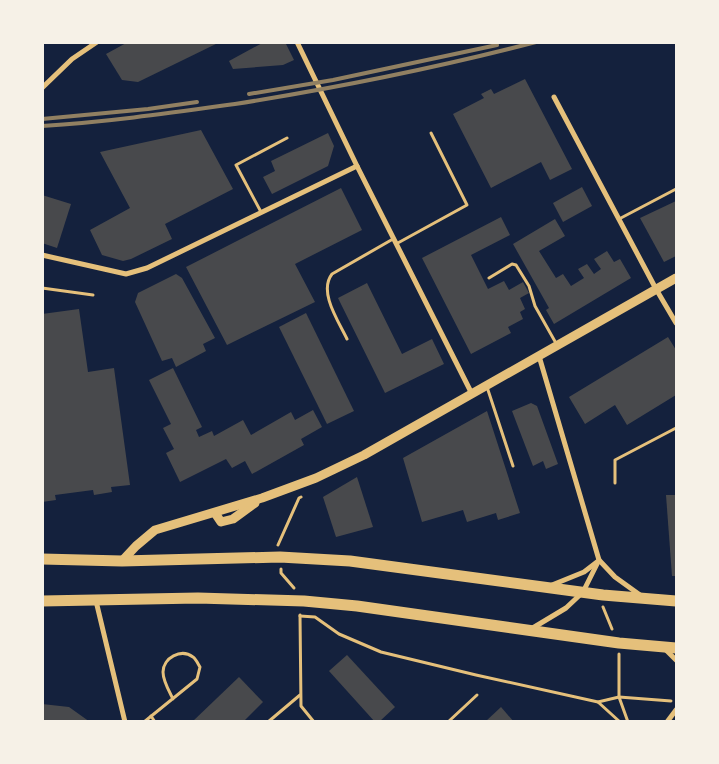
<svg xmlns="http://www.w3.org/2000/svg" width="719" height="764" font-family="'Exo 2',sans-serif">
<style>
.building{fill:#48494c}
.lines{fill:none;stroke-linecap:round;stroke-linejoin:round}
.path{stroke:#e5c07b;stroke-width:3}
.service{stroke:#e5c07b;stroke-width:3}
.minor{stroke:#e5c07b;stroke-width:5}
.tertiary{stroke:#e5c07b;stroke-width:9}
.trunk{stroke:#e5c07b;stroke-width:11}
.rail{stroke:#918062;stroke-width:4}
</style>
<rect width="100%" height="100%" fill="#14213d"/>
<g class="building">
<path d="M128 42H220L138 82 122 80 106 54Z"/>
<path d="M264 42H285L294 60 283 65 233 69 229 61Z"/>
<path d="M525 79 572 169 550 180 541 162 491 188 453 114 484 98 481 94 491 89 494 94Z"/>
<path d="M201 130 233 189 165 224 172 239 131 259 123 261 102 255 90 230 130 208 100 152Z"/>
<path d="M328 133 334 146 328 166 272 194 263 177 275 171 271 161Z"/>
<path d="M582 187 592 206 563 222 553 203Z"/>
<path d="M341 188 362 230 295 264 315 302 227 345 186 267Z"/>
<path d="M42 195 71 204 57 248 42 243Z"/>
<path d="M676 201V256L664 262 640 218Z"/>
<path d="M501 217 510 235 471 255 488 289 504 281 509 290 523 282 529 293 520 298 525 309 520 312 523 319 508 327 511 333 471 354 422 258Z"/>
<path d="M555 219 565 236 539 251 556 278 563 274 571 286 584 278 578 269 587 264 594 274 601 269 594 259 607 251 614 262 620 259 631 278 554 324 546 310 549 308 513 244Z"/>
<path d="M176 274 182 278 215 338 203 344 206 351 176 367 172 358 162 361 135 302 138 293Z"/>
<path d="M367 283 402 354 432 339 444 364 385 393 338 298Z"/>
<path d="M79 309 88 372 114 368 130 485 111 487 112 492 94 495 93 490 55 495 56 500 42 502V314Z"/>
<path d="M306 313 354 411 327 424 279 327Z"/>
<path d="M668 337 676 350V395L627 425 615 405 585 424 569 397Z"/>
<path d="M173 368 202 427 196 430 199 437 212 431 214 436 243 420 251 435 291 412 295 420 313 410 322 427 301 439 304 445 252 474 245 461 232 468 226 459 180 482 166 453 174 449 163 428 171 424 149 380Z"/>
<path d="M531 403 537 406 558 464 546 469 543 461 533 466 512 411Z"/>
<path d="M487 411 520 513 498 520 496 513 467 522 463 510 422 522 403 458Z"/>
<path d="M357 477 373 527 336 537 323 497Z"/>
<path d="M666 495H676V576H672Z"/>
<path d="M347 655 395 707 379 722H375L329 671Z"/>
<path d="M239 677 263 702 243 722H192Z"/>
<path d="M42 704 69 707 90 722H42Z"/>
<path d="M501 707 514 722H485Z"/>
</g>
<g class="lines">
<g class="path">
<path d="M278 545 299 498 301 497"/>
<path d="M281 569V573L294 588"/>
<path d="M603 607 612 629"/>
<path d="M300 615 301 706 314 722"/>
<path d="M300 616 315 617 339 634 381 652 476 675 598 702 619 697 671 701"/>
<path d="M619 654V697L628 722"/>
<path d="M598 702 620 722"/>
<path d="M268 722 300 695"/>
<path d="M448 722 477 695"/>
</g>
<g class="service">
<path d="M261 212 236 165 287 138"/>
<path d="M619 219 676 189"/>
<path d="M396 244 467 205 431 133"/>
<path d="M489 278 512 264 516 265 529 286 535 306 557 345"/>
<path d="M42 288 93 295"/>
<path d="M347 339C339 322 318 292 332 274L393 239"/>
<path d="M487 387 513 466"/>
<path d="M615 483V460L676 428"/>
<path d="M151 716 155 722"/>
<path d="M144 722 197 679 200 667C198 664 196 659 193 657 181 648 163 658 163 672 163 681 169 691 173 699"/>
</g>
<g class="minor">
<path d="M297 42 357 166 472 394"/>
<path d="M42 88 72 59 97 42"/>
<path d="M554 97 656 289 676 323"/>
<path d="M42 255 126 274 147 268 357 166"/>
<path d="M539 356 599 560 615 577 640 595"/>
<path d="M552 585 584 572 597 562"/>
<path d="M96 601 125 722"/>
<path d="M531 629 566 608 583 592 599 560"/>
<path d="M666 650 676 660"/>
<path d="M667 722 676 710"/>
</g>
<g class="tertiary">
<path d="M215 513 221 522 233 519 255 503"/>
<path d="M122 561 136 546 155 530 262 498 316 478 364 455 676 278"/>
</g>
<g class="trunk">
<path d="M42 559 122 561 280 557 350 561 603 595 676 601"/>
<path d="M42 601 198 598 304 601 357 606 619 643 676 648"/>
</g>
<g class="rail">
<path d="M249 94 333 80 497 45"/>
<path d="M42 119 148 109 197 102"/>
<path d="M42 126C107 122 170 113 235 104 336 88 436 68 536 42"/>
</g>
</g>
<rect width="719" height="764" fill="none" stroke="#f6f1e7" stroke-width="88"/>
</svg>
